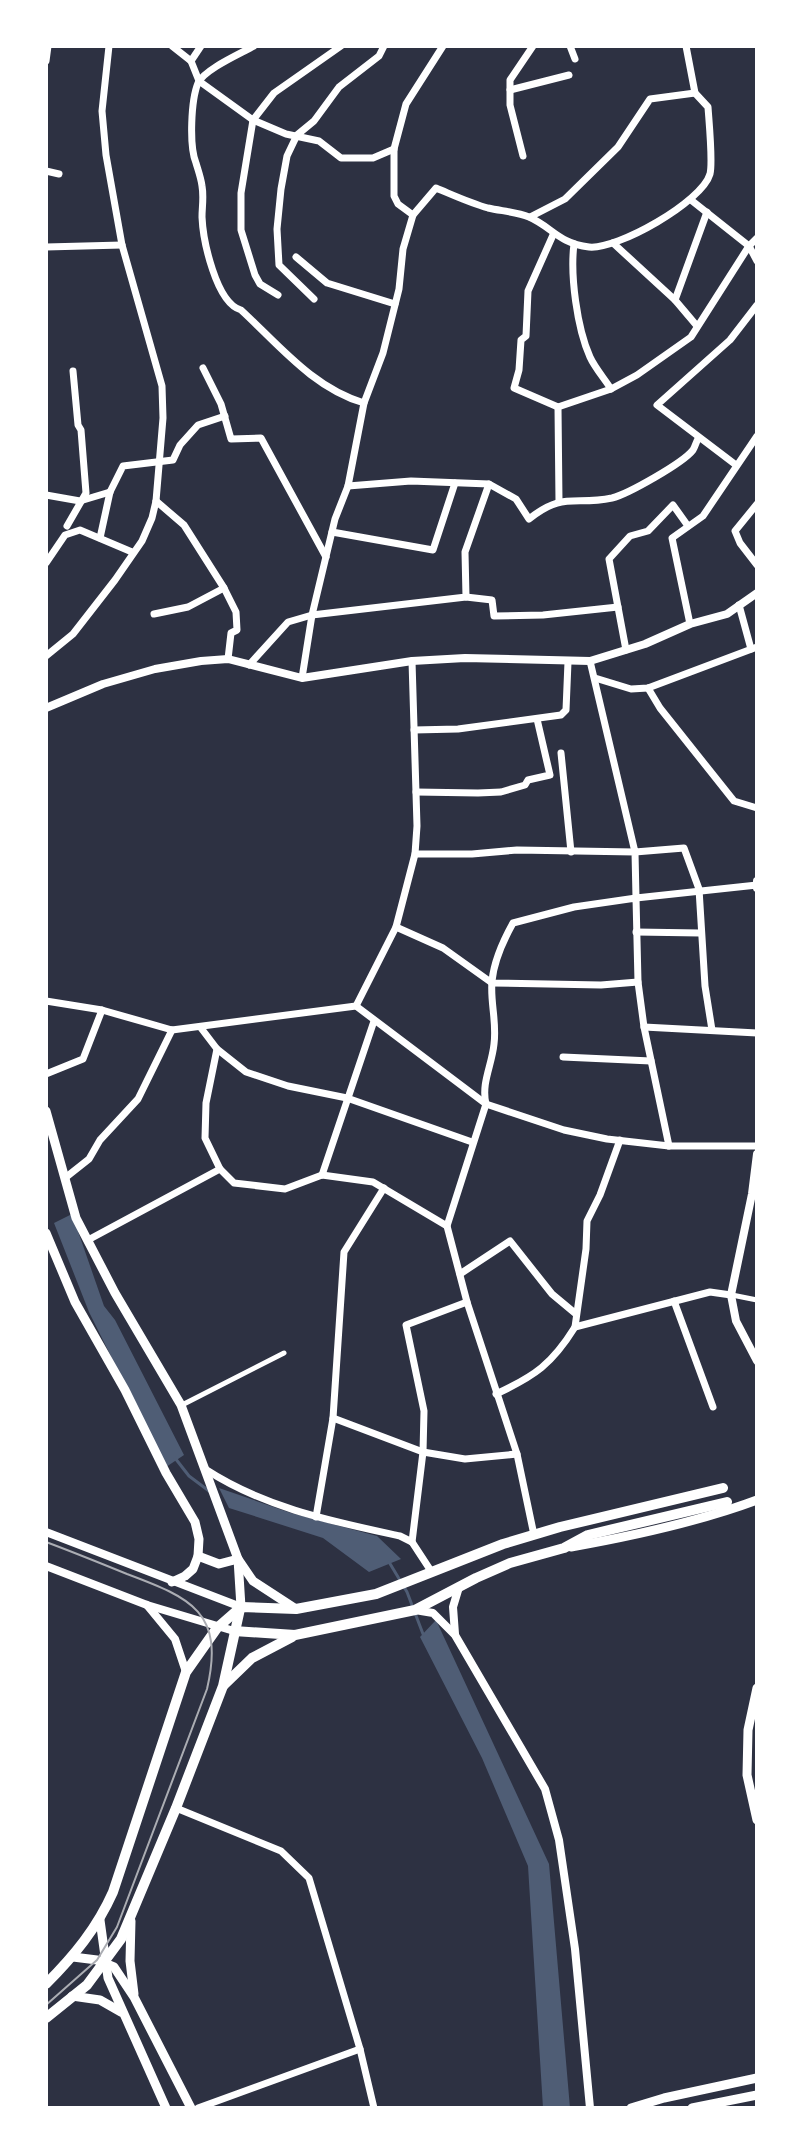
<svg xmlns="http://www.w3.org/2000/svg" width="803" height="2154" font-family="'Titillium Web',sans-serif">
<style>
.water{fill:#4f5d75}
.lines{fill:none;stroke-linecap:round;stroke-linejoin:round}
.stream{stroke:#4f5d75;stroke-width:3}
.pedestrian{stroke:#fff;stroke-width:5}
.minor{stroke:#fff;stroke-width:7}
.tertiary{stroke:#fff;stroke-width:8}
.secondary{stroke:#fff;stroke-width:9}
.primary{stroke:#fff;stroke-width:10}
.tram{stroke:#abadb3;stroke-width:2}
</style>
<rect width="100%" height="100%" fill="#2d3142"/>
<g class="water">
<path d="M72 1214 104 1306 115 1320 184 1455 166 1467 89 1312 54 1223Z"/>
<path d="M219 1488 291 1513 377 1536 401 1559 369 1572 323 1538 229 1508Z"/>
<path d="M436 1620 549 1864 570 2108H543L528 1866 482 1758 420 1637Z"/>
</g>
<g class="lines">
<g class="stream">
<path d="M175 1458 189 1476 209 1491"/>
<path d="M389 1562 407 1592 423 1634"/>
</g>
<g class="pedestrian">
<path d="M732 1295 757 1300"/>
<path d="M182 1405 284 1353"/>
</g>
<g class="minor">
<path d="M172 46 191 61 199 81 253 120 286 134 319 141 341 158H373L394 149"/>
<path d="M254 46C240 54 205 69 198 83 191 100 189 146 196 163 198 170 201 178 202 186 204 197 202 207 202 217 203 240 216 303 241 310 279 345 313 388 364 403"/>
<path d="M570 46 575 59"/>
<path d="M46 61 48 46"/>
<path d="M191 61 201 46"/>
<path d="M510 90 569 75"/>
<path d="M523 156 510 105V80L533 46"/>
<path d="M46 171 59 174"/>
<path d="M691 200 749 246 757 261"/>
<path d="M413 215 398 204 394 196V149L406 104 443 46"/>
<path d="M530 217 565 199 618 147 650 99 695 93"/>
<path d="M553 235 528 291 526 336 521 340 519 370 514 388 558 407"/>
<path d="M613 243 675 300"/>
<path d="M574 244C570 275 577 328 590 357 595 368 604 378 611 389"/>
<path d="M46 247 122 245"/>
<path d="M296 257 327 283 395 304"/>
<path d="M278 295 260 284 255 275 241 230V193L253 120 274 93 341 46"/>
<path d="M314 299 279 265 277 229 281 189 287 156 297 135 314 121 339 87 379 56 384 46"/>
<path d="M697 326 675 300 707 212"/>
<path d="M203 368 221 404 231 439 261 438 326 557"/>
<path d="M736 465 657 405 730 340 757 305"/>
<path d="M348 486 411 481 489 484 516 499 529 519C564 491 574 506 612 498 628 494 683 463 693 450 695 447 696 442 698 439"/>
<path d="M46 495 80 501 110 492"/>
<path d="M156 501 184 525 224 588 236 612 237 630 231 633 228 659"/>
<path d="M559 502 558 407 611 389 637 375 691 337 749 246 757 238"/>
<path d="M757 504 735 531 740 543 757 565"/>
<path d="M67 526 86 493 81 430 78 425 73 371"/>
<path d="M332 532 433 550 455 483"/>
<path d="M100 538 110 492 123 466 173 460 180 445 198 425 225 416"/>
<path d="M46 563 65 535 80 530 132 552"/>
<path d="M466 597 492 600 494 616 543 615 618 607"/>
<path d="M739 605 751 649"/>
<path d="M154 614 188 607 224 588"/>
<path d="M690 624 672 538 703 516 757 436"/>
<path d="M626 650 609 559 630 536 648 531 673 505 688 526"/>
<path d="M46 656 73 634 115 580 142 541 152 518 156 501 163 418 162 386 122 245 106 155 102 111 109 46"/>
<path d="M590 661 635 852 684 848 699 889 705 986 712 1030"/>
<path d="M249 665 288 622 312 615 466 597 465 552 489 484"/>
<path d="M302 678 312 615 335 519 348 486 364 403 383 353 399 289 403 249 413 215 436 188C453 195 470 203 488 208 501 211 517 212 529 217 552 227 558 243 589 247 617 250 702 202 710 174 713 162 709 122 708 107L695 93 686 46"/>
<path d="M595 678 631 689 648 688 757 647"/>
<path d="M648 688 660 708 734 801 757 808"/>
<path d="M414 730 458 729 561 715 566 710 568 662"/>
<path d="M561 753 571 852"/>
<path d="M416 792 478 793 501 792 525 785 528 780 550 775 537 719"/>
<path d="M415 854H472L517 850 635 852 636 898 757 885"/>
<path d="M396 927 443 948 492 983 601 985 638 982"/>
<path d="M636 932 700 933"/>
<path d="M46 1001 102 1010 172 1030 356 1006 486 1104 564 1130 607 1139 669 1146H757"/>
<path d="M356 1006 396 927 415 854 417 826 412 661"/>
<path d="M644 1027 757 1033"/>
<path d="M201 1028 217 1049 206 1103 205 1138 220 1169 234 1183 285 1189 322 1175 373 1182 447 1226"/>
<path d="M217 1049 246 1072 288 1086 347 1098 472 1142"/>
<path d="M563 1057 651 1061"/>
<path d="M46 1074 83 1059 102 1010"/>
<path d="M322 1175 374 1021"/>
<path d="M65 1178 89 1159 100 1140 138 1099 172 1030"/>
<path d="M88 1240 220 1169"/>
<path d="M460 1274 510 1241 552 1294 576 1314"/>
<path d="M674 1301 713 1407"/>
<path d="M575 1327 586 1249 587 1221 600 1195 620 1140"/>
<path d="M496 1394C535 1376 552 1364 575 1327L710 1292 731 1295"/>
<path d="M333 1418 423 1452 465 1459 517 1454"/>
<path d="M205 1469C265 1508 331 1521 400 1536L412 1542 431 1571"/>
<path d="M316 1517 333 1418 344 1252 384 1188"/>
<path d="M534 1535 517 1454 467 1302 447 1226 486 1104C481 1083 492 1065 494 1044 497 1022 490 1002 492 981 494 960 503 941 513 923L574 907 636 898 638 982 644 1027 669 1146"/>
<path d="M412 1542 423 1452 424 1411 406 1325 467 1302"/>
<path d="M176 1808 281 1851 309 1878 360 2049 374 2108"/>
<path d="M198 2108 360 2049"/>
</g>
<g class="tertiary">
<path d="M46 708 103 684 155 669 201 661 228 659 302 678 412 661 465 658 590 661 645 644 690 624 727 614 757 593"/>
<path d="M757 881V888"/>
<path d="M757 1154 752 1194 731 1295 736 1321 757 1361"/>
<path d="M46 1532 241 1607"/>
<path d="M46 1566 147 1605 234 1631"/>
<path d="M147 1605 175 1639 186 1672"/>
<path d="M415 1610 433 1613 455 1635 545 1789 559 1840 575 1949 590 2108"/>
<path d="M455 1634 453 1607 459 1587"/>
</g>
<g class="secondary">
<path d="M46 1111 76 1218 115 1293 181 1405 238 1559 241 1607"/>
<path d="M46 1233 75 1302 125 1390 166 1473 195 1522 199 1539 198 1556 193 1569 185 1576 172 1582"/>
<path d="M571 1547C633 1536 698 1522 757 1500"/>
<path d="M198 1556 219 1564 238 1559 253 1581 296 1609"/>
<path d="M757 1688 748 1730 747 1775 757 1820"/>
<path d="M100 1920 108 1978 166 2108"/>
<path d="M131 1921 130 1961 134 1994"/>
<path d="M73 1957 97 1960 114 1967 134 1997 191 2108"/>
<path d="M72 1996 100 2000 121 2012"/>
<path d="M631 2108 664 2098 757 2078"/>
<path d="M692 2108 757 2095"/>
</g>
<g class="primary">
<path d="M234 1631 295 1635 415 1610 476 1578 510 1563 564 1548 588 1535 727 1502"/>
<path d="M224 1685 252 1658 292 1637"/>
<path d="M46 1984C74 1956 97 1928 113 1892L186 1672 217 1628 241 1607 296 1609 376 1594 503 1544 560 1527 723 1488"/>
<path d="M46 2018 87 1985 121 1939 176 1808 223 1686 240 1609"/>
</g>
<path class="tram" d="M46 1542C73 1552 100 1563 127 1574 191 1598 225 1612 207 1689L117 1927 97 1960 46 2005"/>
</g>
<rect width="803" height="2154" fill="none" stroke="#ffffff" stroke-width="96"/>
</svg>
